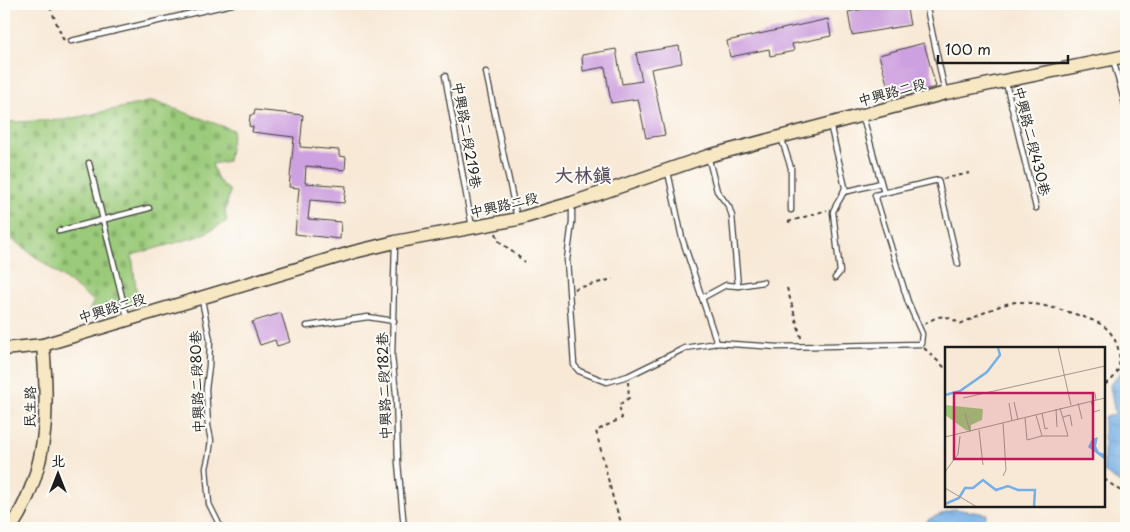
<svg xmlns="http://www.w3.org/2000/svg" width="1130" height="532" font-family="'Playpen Sans','LXGW WenKai TC',sans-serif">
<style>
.cemetery{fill:url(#cemetery-stones);stroke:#5c744b}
.water{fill:url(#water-ripples);stroke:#496680}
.building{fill:#cda1df}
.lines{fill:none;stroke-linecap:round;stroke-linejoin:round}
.lane-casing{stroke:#3d3b38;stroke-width:7}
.secondary-casing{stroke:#3d3b38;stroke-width:15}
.path{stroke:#3d3b38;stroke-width:2;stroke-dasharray:4 4;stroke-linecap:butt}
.lane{stroke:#fff;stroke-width:4.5}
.secondary{stroke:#f7e8c3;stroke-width:12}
.labels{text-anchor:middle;stroke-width:4;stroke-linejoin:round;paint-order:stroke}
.street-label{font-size:14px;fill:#1c1c1c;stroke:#fdfcf7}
.district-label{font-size:19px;font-weight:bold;fill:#5a4b60;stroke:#fdfcf7}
.inset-river{fill:none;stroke:#76afe5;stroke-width:2.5}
.inset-road{fill:none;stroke:#a0978c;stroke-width:1}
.view{fill:#c2185b;fill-opacity:0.15;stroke:#c2185b;stroke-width:2.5}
.inset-edge{fill:none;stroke:#1c1c1c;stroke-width:2.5}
</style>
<defs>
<pattern id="cemetery-stones" width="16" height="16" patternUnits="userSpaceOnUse" patternTransform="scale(1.25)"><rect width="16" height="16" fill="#9bcb7a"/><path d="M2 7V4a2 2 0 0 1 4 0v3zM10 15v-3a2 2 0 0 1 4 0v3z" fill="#85ae69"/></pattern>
<pattern id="water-ripples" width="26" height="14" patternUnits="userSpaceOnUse" patternTransform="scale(1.25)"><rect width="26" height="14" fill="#76afe5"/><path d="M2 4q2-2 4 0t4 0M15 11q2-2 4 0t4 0" fill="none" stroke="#608eb9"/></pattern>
</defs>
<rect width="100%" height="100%" fill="#fdfcf7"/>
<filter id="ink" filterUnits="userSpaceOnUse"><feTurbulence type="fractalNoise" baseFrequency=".02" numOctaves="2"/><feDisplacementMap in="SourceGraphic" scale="10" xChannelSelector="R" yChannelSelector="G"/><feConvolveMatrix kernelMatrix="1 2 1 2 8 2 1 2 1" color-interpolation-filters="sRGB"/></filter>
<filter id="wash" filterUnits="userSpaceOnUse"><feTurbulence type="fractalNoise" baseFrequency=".0096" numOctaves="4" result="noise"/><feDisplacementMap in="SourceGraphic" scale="20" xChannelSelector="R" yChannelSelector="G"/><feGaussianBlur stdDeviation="1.12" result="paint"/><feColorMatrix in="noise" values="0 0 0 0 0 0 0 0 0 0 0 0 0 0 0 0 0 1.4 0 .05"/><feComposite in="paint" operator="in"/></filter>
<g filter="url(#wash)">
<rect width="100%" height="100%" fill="#f8e9d7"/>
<path class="cemetery" d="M153 101 233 130 228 161 212 164 218 180 230 191 225 213 227 221 200 236 132 255 138 305 85 319 94 301 4 233V120L13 122 64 120Z"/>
<g class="water">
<path d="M1126 369V487L1104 472V417L1115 415 1110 385 1121 372Z"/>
<path d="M954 509 987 514 986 517 981 521 968 522 953 528H920L929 519Z"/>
</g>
<g id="blocks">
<g class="building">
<path d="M892 4H906L910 25 852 35 848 12Z"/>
<path d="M828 19 831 36 792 44 794 51 770 56 769 49 730 57 727 41Z"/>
<path d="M924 43 936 87 891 98 879 55Z"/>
<path d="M679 46 682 63 651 69 665 135 646 138 638 99 611 103 605 67 583 71 582 55 616 49 622 84 642 81 636 53Z"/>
<path d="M255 110 303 115 300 147 339 150V156L346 157 345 170 306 166 305 183 346 186 344 203 310 200 308 219 341 222 340 239 295 234 299 188 289 187 294 137 252 132 253 127 249 126 250 115H254Z"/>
<path d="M281 313 290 342 277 346 275 340 260 345 252 322Z"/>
</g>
</g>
</g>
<g filter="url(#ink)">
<use href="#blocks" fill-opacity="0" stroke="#3d3b38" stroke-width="1"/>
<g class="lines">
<defs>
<g id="lane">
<path d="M926 4 945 92"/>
<path d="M71 41 232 4"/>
<path d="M1113 59 1126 108"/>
<path d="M486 72 517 218"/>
<path d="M445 76 472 227"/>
<path d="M1006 83 1036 208"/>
<path d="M863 117 884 193"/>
<path d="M830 124 845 187C843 197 836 203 833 212L840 272 835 278"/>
<path d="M781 137 791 168V210"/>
<path d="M708 156 717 191 729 207 732 216 738 286 763 282"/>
<path d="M89 163 127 317"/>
<path d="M668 172 682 238 717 343"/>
<path d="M844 192 881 183"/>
<path d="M572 205V222L567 260 574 365 579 371 607 382 628 376 685 348 717 343 777 347 921 344 922 334 908 302 875 195 938 180 958 264"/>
<path d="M59 231 149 208"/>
<path d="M395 243 392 356 396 394 398 463 404 528"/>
<path d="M702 298 726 285 738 286"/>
<path d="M202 300 210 340 209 366 206 389 208 426 211 440 209 455 206 468 209 504 221 528"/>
<path d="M307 326 368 317 394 321"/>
</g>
<g id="secondary">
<path d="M4 349 43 345 354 252 395 242 518 219 572 203 708 156 946 93 1126 56"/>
<path d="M11 528C48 470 49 412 43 345"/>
</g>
</defs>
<use href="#lane" class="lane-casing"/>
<use href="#secondary" class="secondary-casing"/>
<g class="path">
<path d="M50 7 63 39 66 40"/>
<path d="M943 179 970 173"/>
<path d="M788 222 827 210"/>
<path d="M496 233 499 241 525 262"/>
<path d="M787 288 802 341"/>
<path d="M574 289 613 279"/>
<path d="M924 324C940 315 944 313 960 324 979 316 997 304 1017 302 1032 301 1094 317 1105 327 1118 338 1126 364 1113 378 1111 381 1107 383 1104 385"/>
<path d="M924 348 946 369"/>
<path d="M1104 479 1126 495"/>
<path d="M623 528 614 502 596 431 622 418 619 405 629 398 628 382"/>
</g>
<use href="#lane" class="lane"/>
<use href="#secondary" class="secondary"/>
</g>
</g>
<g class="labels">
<g class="street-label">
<text transform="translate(892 92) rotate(-15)" y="5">中興路二段</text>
<text transform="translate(467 135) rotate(80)" y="5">中興路二段219巷</text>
<text transform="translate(1032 141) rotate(76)" y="5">中興路二段430巷</text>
<text transform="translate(504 205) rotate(-13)" y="5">中興路二段</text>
<text transform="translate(112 308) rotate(-17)" y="5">中興路二段</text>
<text transform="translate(197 382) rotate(-92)" y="5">中興路二段80巷</text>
<text transform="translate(384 386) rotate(-92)" y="5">中興路二段182巷</text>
<text transform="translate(30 407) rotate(-89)" y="5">民生路</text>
</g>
<g class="district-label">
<text x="583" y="182">大林鎮</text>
</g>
</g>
<g transform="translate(945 347)">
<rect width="160" height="160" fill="#f8e9d7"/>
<path d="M0 58 38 62 37 73 26 78V84L21 83 0 68Z" fill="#9bcb7a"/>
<path d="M153 90 151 99 154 105 160 107V113L143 100 147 92Z" fill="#76afe5"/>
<path class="inset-river" d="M0 48 15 44 42 25 55 8 53 1M0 157 14 151 20 141H28L38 133 51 143 63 139 73 143H90L89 160"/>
<path class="inset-road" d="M113 0 126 58M135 46H150L151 53M18 51 160 19M146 54 149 65 155 63M69 55 73 73M64 56 67 74M133 56 137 72M111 62 112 80M20 66 25 85M97 66 100 82 103 81M91 68 97 89M118 70 125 68 127 79M80 71 82 93 97 89H123L115 61M34 83 38 118M0 90 160 51M0 125 13 107 15 89M58 129 61 123 58 76M0 141 32 160"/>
<path class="view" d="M9 46H148V112H9Z"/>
<rect width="160" height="160" class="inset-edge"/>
</g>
<rect width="1130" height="532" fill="none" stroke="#fdfcf7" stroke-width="20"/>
<g transform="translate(58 474)" stroke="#fdfcf7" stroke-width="4" paint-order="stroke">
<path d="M0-4L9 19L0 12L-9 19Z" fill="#1c1c1c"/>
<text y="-8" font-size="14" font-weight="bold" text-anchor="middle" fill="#1c1c1c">北</text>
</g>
<path d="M938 55v8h130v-8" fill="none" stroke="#1c1c1c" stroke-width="2.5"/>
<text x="945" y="55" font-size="15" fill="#1c1c1c" stroke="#fdfcf7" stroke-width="4" paint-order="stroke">100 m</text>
</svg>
